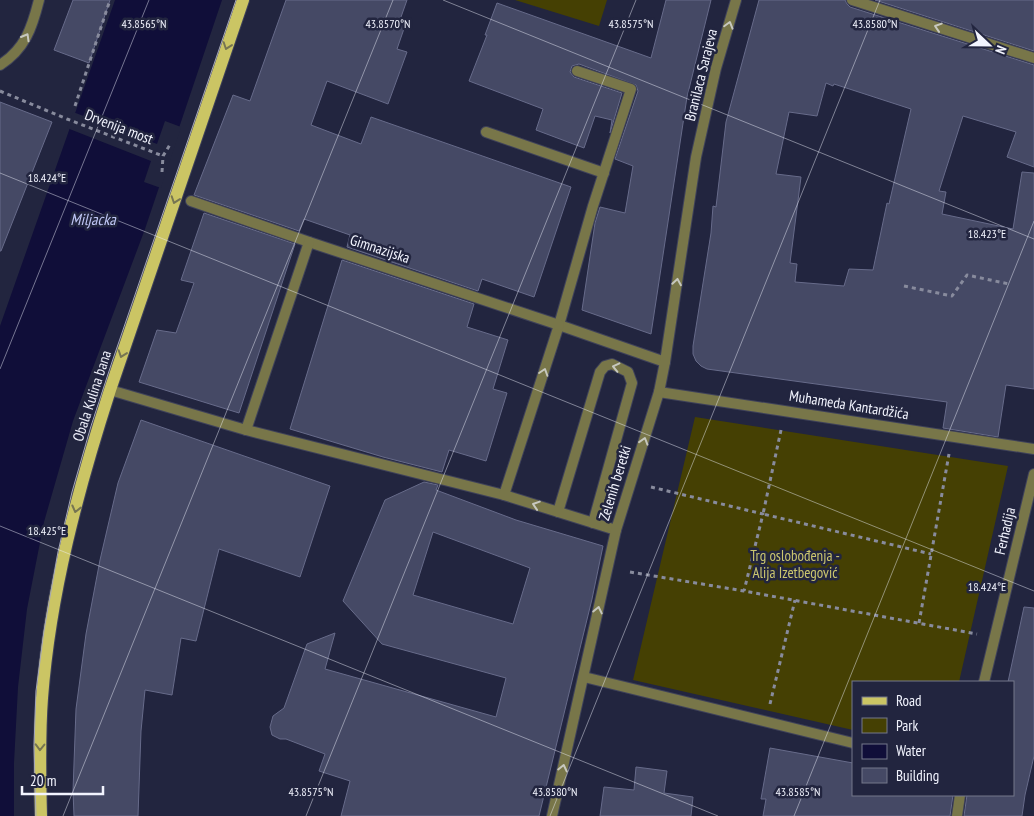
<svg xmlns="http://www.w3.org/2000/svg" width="1034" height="816" font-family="'PT Sans Narrow',sans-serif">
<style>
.green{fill:#454003}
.water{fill:#100e39}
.pier{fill:#22253f}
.building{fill:#454965;stroke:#676b8a;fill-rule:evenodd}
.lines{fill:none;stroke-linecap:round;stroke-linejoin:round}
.service-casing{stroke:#3f425a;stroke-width:12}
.pedestrian-casing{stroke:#3f425a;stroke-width:12}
.minor-casing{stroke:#3f425a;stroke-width:12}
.primary-casing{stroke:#3f425a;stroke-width:14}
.path{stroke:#888b9d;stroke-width:3;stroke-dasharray:4 4;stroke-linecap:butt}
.service{stroke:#787649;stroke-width:10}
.pedestrian{stroke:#787649;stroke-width:10}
.minor{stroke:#787649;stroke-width:10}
.primary{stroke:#cbc564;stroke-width:12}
.tram{stroke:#a5a7b7;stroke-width:1}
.oneway{stroke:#c7c8bf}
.oneway2{stroke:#767552}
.ticks{fill:none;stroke:#f2f4fe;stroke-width:1;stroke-opacity:0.45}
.labels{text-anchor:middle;stroke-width:5;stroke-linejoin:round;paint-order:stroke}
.street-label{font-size:15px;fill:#f2f4fe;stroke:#22253f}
.park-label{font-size:15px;fill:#cbc66e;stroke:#22253f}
.water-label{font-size:16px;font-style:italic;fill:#c0c7f6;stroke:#22253f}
.ticks-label{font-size:12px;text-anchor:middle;fill:#f2f4fe;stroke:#22253f;stroke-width:5;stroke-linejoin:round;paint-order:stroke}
</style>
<rect width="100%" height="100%" fill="#22253f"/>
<g class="green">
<path d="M515 0H607L599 26Z"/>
<path d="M695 417 1008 466 959 682H853V730L633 680Z"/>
</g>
<path class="water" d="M115 0H222L145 229 73 421 44 522 27 609 18 687 14 763V816H0V326Z"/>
<path class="pier" d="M73 112 157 144 165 121 181 127 161 188 144 182 151 161 67 128Z"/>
<g class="building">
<path d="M73 0H110L89 63 54 50Z"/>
<path d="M286 0H407L401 17 407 20 397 49 407 52 388 104 327 81 311 125 361 144 371 117 571 187 534 297 482 279 478 291 347 247 350 235 304 219 299 231 194 195 233 95 250 101Z"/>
<path d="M666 0H711L687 97 651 334 582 310 595 223 600 207 625 213 633 166 615 159 638 91 636 85 579 64 572 66 570 72 574 77 622 93 610 133 612 120 595 116 584 148 536 130 543 109 469 81 487 35H485L497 3 651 58Z"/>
<path d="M759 0H845L847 4 850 7 1034 65V167L1007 157 1016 132 963 116 939 191 946 192 942 214 1013 229 1022 172 1034 173V389L1006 385 998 437 943 428 947 402 707 369 701 366 696 361 693 354V346L711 233 713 206 716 207 726 122ZM826 83 833 86 834 84 911 109 889 204 887 203 873 270 849 269 844 286 795 282 797 264 790 263 801 177 776 174 789 112 817 116Z"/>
<path d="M875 0H1034V51Z"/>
<path d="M0 102 52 122 1 251H0Z"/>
<path d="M204 213 295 244 239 413 139 382 157 330 176 333 194 283 181 280Z"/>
<path d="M342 260 474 304 467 327 508 340 493 389 507 393 486 461 449 450 442 472 383 457 290 429Z"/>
<path d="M141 420 330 486 300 577 219 549 196 641 181 638 172 695 145 690 141 731 138 816H74L73 791 76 709 86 634 100 560 118 483Z"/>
<path d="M424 482 438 485 436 490 516 520 603 546 592 599 539 816H341L350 781 319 771 325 754 286 739H280L272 735 270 727 273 716 284 708 307 644 335 633 325 669 496 717 506 678 382 644 343 601 385 500ZM433 532 530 568 513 624 413 595Z"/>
<path d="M1024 607 1034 608V756L1025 795 1022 816H964L967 795H1013V682H1008Z"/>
<path d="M770 748 853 763V795H953L950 816H763L766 799H761Z"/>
<path d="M636 767 667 771 664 793 693 797 691 816H600L604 787 634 790Z"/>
</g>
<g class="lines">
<defs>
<g id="service">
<path d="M0 65C25 49 32 28 39 0"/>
<path d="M486 132 604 173"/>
<path d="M559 325 593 206 631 89 577 71"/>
<path d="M110 390 246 430 504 495"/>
<path d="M558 512 600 372 605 366 612 364 628 372 632 383 593 523"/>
<path d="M616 530 504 495 559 325 665 362"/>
</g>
<g id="pedestrian">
<path d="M191 201 309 242 559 325"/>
<path d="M659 392 1034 449"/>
<path d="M246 430 309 242"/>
<path d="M584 677 853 743"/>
<path d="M984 682 1034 474"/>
<path d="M957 816 960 795"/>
</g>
<g id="minor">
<path d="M852 0 1034 58"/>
<path d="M552 816 616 530 659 392 665 362 696 157 716 68 736 0"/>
</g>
<path id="primary" d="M41 816C40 777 39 737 42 698 50 593 78 489 110 390L243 0"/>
</defs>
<use href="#service" class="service-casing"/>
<use href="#pedestrian" class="pedestrian-casing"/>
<use href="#minor" class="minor-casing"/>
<use href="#primary" class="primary-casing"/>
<g class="path">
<path d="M0 91 67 119 163 156"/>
<path d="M75 106 110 0"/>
<path d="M162 172 163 156 171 143"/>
<path d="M904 286 952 296 967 275 1009 284"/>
<path d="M781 430 763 514 931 554"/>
<path d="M651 487 763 514 744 591"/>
<path d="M630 572 744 591 977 634"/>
<path d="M919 623 949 454"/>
<path d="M770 704 795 600"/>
</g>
<use href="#service" class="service"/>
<use href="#pedestrian" class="pedestrian"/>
<use href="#minor" class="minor"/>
<use href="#primary" class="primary"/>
<path class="tram" d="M36 816 34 746 36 691 44 631 58 552 72 492 91 426 112 362 236 0"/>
</g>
<defs><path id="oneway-chevron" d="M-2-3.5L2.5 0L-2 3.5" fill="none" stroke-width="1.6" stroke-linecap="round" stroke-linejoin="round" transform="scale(1.25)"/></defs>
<g class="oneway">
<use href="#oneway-chevron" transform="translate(729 25) rotate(-74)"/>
<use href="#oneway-chevron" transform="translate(938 27) rotate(-162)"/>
<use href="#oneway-chevron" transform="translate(26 37) rotate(-60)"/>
<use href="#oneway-chevron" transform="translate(677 282) rotate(-81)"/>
<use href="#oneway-chevron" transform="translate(616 367) rotate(-167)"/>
<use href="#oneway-chevron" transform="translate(544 372) rotate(-72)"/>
<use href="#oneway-chevron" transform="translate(644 441) rotate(-73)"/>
<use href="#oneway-chevron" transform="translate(536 505) rotate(-162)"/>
<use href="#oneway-chevron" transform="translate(598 610) rotate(-78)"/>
<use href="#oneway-chevron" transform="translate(563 768) rotate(-77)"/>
</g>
<g class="oneway2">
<use href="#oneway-chevron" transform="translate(227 46) rotate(109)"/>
<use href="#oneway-chevron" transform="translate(175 200) rotate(109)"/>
<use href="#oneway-chevron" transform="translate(122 354) rotate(109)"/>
<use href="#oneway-chevron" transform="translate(76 509) rotate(104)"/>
<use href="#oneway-chevron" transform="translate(40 747) rotate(91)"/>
</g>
<path class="ticks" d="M443 0 1034 239M0 173 1034 591M0 369 149 0M0 526 718 816M63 816 393 0M306 816 636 0M550 816 880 0M794 816 1034 221"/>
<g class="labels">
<g class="street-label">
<text transform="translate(701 75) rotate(-76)" y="5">Branilaca Sarajeva</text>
<text transform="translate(119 127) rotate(21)" y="5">Drvenija most</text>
<text transform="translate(380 249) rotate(18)" y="5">Gimnazijska</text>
<text transform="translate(92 396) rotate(-72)" y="5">Obala Kulina bana</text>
<text transform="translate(849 405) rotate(9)" y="5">Muhameda Kantardžića</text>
<text transform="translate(615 483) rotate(-73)" y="5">Zelenih beretki</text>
<text transform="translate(1005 531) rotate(-77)" y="5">Ferhadija</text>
</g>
<g class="park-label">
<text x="795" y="561">Trg oslobođenja -<tspan x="795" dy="17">Alija Izetbegović</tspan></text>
</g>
<g class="water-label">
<text x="93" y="225">Miljacka</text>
</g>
</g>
<g class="ticks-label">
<text x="144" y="28">43.8565°N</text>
<text x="388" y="28">43.8570°N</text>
<text x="631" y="28">43.8575°N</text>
<text x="875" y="28">43.8580°N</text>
<text x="47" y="182">18.424°E</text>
<text x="987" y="238">18.423°E</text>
<text x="47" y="535">18.425°E</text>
<text x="987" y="591">18.424°E</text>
<text x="311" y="796">43.8575°N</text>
<text x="555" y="796">43.8580°N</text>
<text x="798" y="796">43.8585°N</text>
</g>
<rect x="852" y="681" width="162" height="115" fill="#22253f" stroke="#75788b"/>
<rect x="862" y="697" width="25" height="8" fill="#cbc564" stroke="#75788b"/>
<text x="896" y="706" font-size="15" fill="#f2f4fe">Road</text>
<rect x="862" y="718" width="25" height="15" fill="#454003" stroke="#75788b"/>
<text x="896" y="731" font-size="15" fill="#f2f4fe">Park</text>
<rect x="862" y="744" width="25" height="15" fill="#100e39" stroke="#75788b"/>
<text x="896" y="756" font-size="15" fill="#f2f4fe">Water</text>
<rect x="862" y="768" width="25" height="15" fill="#454965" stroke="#75788b"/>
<text x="896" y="781" font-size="15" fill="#f2f4fe">Building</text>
<g transform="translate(989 45) rotate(112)" stroke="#22253f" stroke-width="4" paint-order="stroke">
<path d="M0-4L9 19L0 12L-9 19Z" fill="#f2f4fe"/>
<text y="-8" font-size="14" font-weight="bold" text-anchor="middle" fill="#f2f4fe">N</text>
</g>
<path d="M22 786v8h81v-8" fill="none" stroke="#f2f4fe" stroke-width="2.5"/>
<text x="30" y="786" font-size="15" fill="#f2f4fe" stroke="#22253f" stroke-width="4" paint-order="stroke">20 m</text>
</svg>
